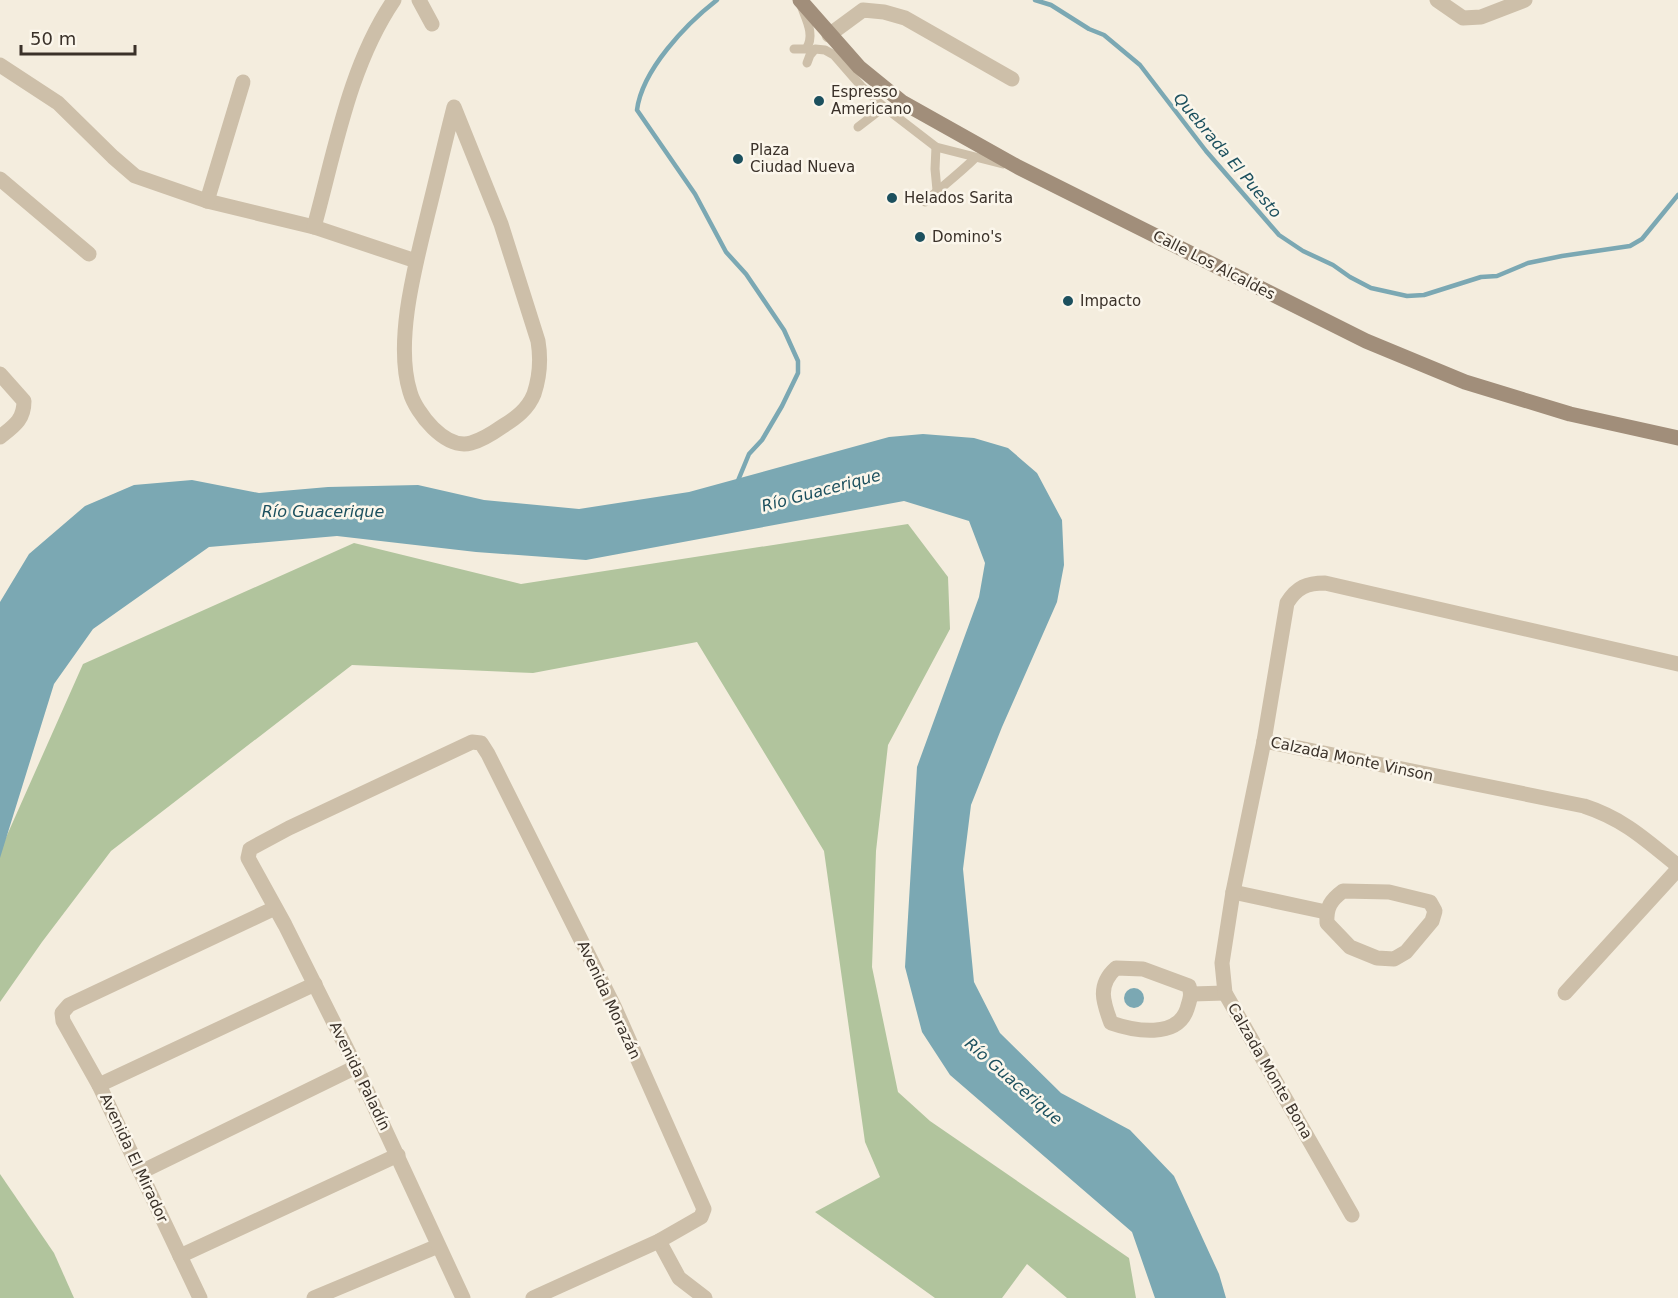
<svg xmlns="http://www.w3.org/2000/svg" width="1678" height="1298" font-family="'DejaVu Sans',sans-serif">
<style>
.green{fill:#b1c49d}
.water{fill:#7ba8b3}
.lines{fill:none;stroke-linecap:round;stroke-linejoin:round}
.stream{stroke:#7ba8b3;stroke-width:4.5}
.service{stroke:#cdbfa9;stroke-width:9}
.minor{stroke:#cdbfa9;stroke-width:15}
.secondary{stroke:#a18e7a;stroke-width:15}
.poi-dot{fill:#1c505e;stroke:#fbf6eb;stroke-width:2}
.labels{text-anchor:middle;stroke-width:5;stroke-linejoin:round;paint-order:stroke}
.poi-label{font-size:15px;fill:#3a3129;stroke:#fbf6eb;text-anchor:start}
.street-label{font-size:15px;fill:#3a3129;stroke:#fbf6eb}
.water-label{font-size:16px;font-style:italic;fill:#1c505e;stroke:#fbf6eb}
</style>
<rect width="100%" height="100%" fill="#f4edde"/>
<g class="green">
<path d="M908 524 948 577 950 629 888 745 876 851 872 967 898 1092 930 1121 1129 1258 1136 1298H1067L1027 1264 1002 1298H935L815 1212 880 1177 865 1142 824 851 697 642 533 673 352 665 111 851 42 942 0 1002V851L83 664 354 543 521 584Z"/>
<path d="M0 1174 54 1253 74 1298H0Z"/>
</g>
<g class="water">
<path d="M923 434 974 438 1008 448 1037 473 1062 520 1064 565 1057 602 1002 727 971 805 963 869 974 982 1000 1033 1061 1093 1130 1130 1174 1176 1219 1274 1226 1298H1155L1132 1232 950 1075 922 1032 905 967 917 767 979 597 985 563 969 521 904 501 586 560 476 552 337 536 209 547 93 629 54 684 0 858V602L29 554 85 506 134 485 192 480 259 493 328 487 418 485 484 500 579 509 689 492 889 437Z"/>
<circle cx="1134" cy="998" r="10"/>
</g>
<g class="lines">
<g class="stream">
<path d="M717 0C686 24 642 70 637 110L695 194 726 252 746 274 784 330 798 361V373L782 406 762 440 749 454 737 483"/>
<path d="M1035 0 1051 5 1089 29 1104 35 1140 65 1206 151 1279 235 1303 251 1333 265 1350 277 1371 288 1407 296 1424 295 1481 277 1497 276 1528 263 1562 256 1630 246 1642 239 1678 195"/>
</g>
<g class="service">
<path d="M794 49H806C815 36 807 21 802 8"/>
<path d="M807 63 810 55 815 49 825 50 834 55 861 86 884 107 936 147 1003 164"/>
<path d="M858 127 884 107"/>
<path d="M936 147 935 169 937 190"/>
<path d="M925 202C941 187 959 174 975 158"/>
</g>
<g class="minor">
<path d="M419 0 432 24"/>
<path d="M1437 0 1463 18 1481 17 1525 0"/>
<path d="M829 35 863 10 884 12 905 18 1012 79"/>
<path d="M0 65 58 103 113 157 135 176 207 201 314 227 416 261"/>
<path d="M454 107 501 224 538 341C541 359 540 376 534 394 528 409 516 418 503 426 493 433 482 440 471 443 445 450 416 413 410 392 394 341 416 263 428 213 437 177 445 142 454 107Z"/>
<path d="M0 179 89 254"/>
<path d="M207 201 243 82"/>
<path d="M314 227C335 151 349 66 394 0"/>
<path d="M0 374 24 401C24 420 14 426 0 437"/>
<path d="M1264 741 1584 806C1624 819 1646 840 1678 866"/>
<path d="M1343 891 1389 892 1430 902 1435 911 1432 921 1406 952 1394 959 1377 958 1350 947 1327 923C1326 907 1331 900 1343 891Z"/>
<path d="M1233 892 1326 912"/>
<path d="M1116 968 1143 969 1189 986C1192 995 1190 999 1187 1009 1177 1039 1134 1031 1111 1023 1103 1002 1097 985 1116 968Z"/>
<path d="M1565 993 1678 869"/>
<path d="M1192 994 1225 993"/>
<path d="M99 1085 315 984"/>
<path d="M141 1172 356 1067"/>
<path d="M1352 1215 1225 993 1222 963 1233 892 1264 741 1287 603C1297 587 1307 583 1325 583L1678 664"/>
<path d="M659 1241 679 1278 705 1298"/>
<path d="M180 1256 398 1155"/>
<path d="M200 1298 99 1085 63 1021 62 1013 69 1005 275 908"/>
<path d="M314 1298 438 1246"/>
<path d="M463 1298 356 1067 285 925 248 858 250 849 289 828 472 742 481 743 488 754 614 1006 704 1209 701 1217 659 1241 533 1298"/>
</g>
<path class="secondary" d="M800 0 859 67 902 102 1018 167 1366 341 1465 382 1570 414 1678 438"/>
</g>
<g class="poi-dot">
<circle cx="819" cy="101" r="6"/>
<circle cx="738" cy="159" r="6"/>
<circle cx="892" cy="198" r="6"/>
<circle cx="920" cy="237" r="6"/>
<circle cx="1068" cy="301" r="6"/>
</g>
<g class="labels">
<g class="poi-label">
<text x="831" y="97">Espresso<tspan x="831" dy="17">Americano</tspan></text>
<text x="750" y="155">Plaza<tspan x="750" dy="17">Ciudad Nueva</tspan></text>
<text x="904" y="203">Helados Sarita</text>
<text x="932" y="242">Domino's</text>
<text x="1080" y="306">Impacto</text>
</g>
<g class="street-label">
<text transform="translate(1214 265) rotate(27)" y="5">Calle Los Alcaldes</text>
<text transform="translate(1352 759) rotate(12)" y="5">Calzada Monte Vinson</text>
<text transform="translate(609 1000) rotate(65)" y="5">Avenida Morazán</text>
<text transform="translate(1270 1071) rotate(60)" y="5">Calzada Monte Bona</text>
<text transform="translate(360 1076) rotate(64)" y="5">Avenida Paladín</text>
<text transform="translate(134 1158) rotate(65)" y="5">Avenida El Mirador</text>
</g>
<g class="water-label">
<text transform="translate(1228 155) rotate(50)" y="6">Quebrada El Puesto</text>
<text transform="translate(821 490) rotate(-15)" y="6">Río Guacerique</text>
<text x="323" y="517">Río Guacerique</text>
<text transform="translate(1014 1081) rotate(41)" y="6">Río Guacerique</text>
</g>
</g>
<path d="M21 45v9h114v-9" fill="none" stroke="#3a3129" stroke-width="3"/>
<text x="30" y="45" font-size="18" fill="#3a3129" stroke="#fbf6eb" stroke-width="4.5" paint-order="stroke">50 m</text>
</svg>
